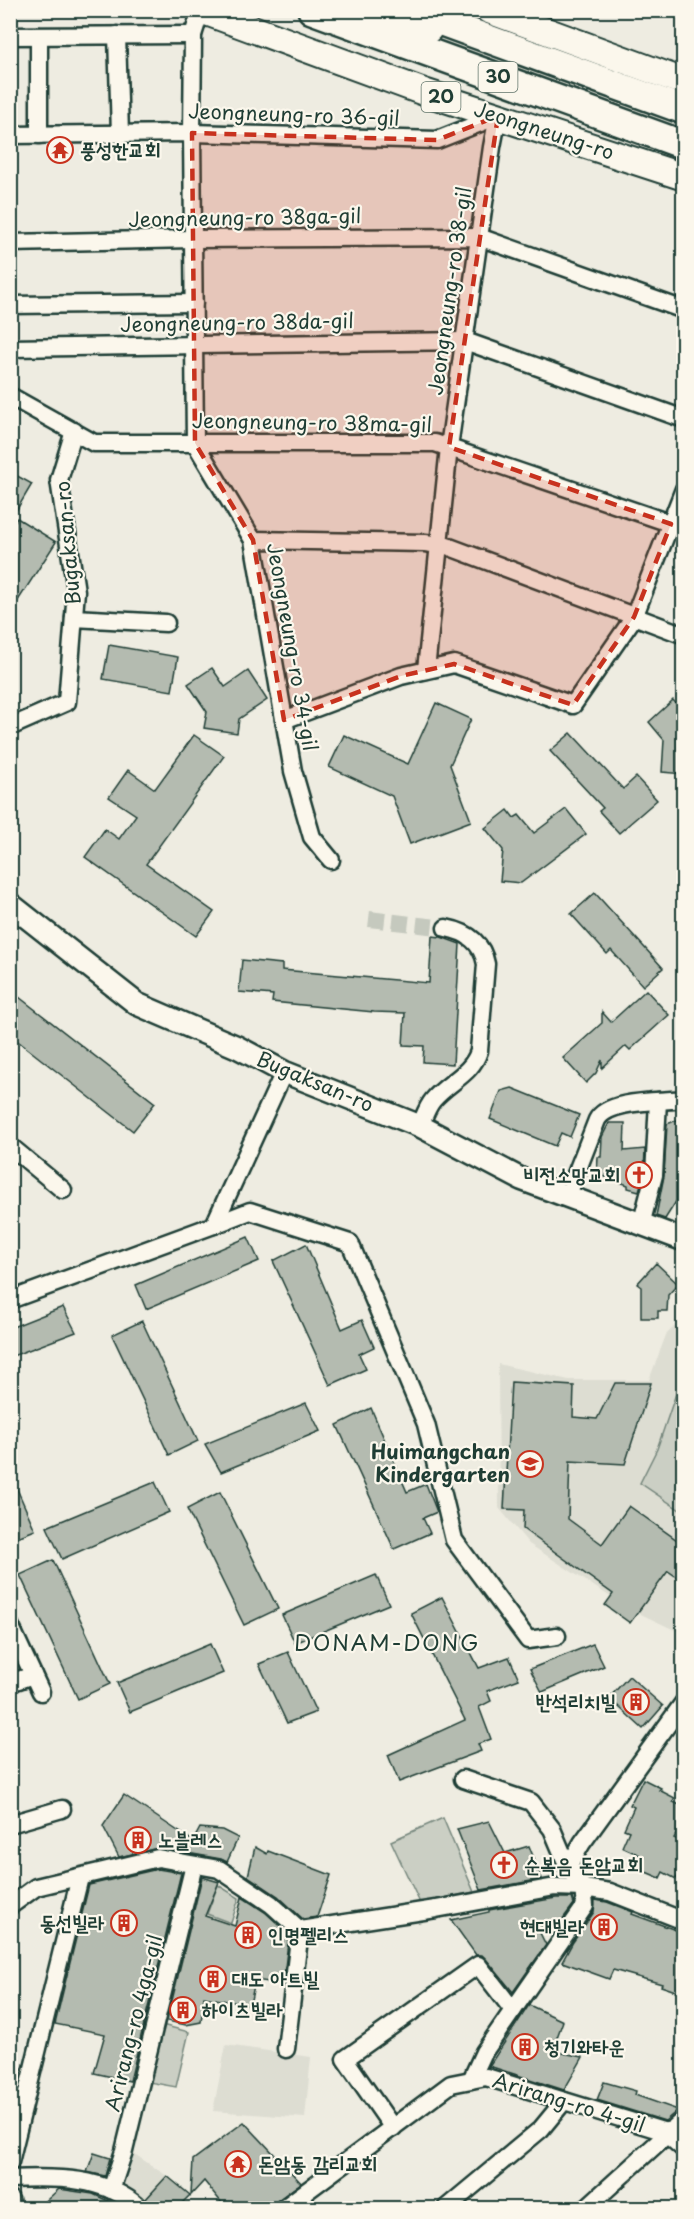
<svg xmlns="http://www.w3.org/2000/svg" width="694" height="2219" font-family="'Playpen Sans','Poor Story',sans-serif">
<style>
.built{fill:#ddddd2}
.green{fill:#cbcfc4;stroke:#75867c;stroke-width:1.5}
.building{fill:#b4bbb0;stroke:#1f3d34;stroke-width:1.5}
.lines{fill:none;stroke-linecap:round;stroke-linejoin:round}
.minor-tunnel{stroke:#c5c9be;stroke-width:16;stroke-dasharray:16 8;stroke-linecap:butt}
.minor-casing{stroke:#1f3d34;stroke-width:21}
.tertiary-casing{stroke:#1f3d34;stroke-width:26}
.primary-casing{stroke:#1f3d34;stroke-width:30}
.trunk-casing{stroke:#1f3d34;stroke-width:32}
.minor{stroke:#fbf7ec;stroke-width:16}
.tertiary{stroke:#fbf7ec;stroke-width:21}
.primary{stroke:#fbf7ec;stroke-width:26}
.trunk{stroke:#fbf7ec;stroke-width:27}
.marked{fill:#c8321e;fill-opacity:0.2;stroke:#c8321e;stroke-width:4.5;stroke-dasharray:12 8;stroke-linejoin:round}
.labels{text-anchor:middle;stroke-width:4.5;stroke-linejoin:round;paint-order:stroke}
.shield{fill:#fbf7ec;stroke:#61756b;stroke-width:1.5}
.shield-label{font-size:18px;font-weight:bold;fill:#1f3d34}
.street-label{font-size:20px;fill:#1f3d34;stroke:#fbf7ec}
.poi-label{font-size:20px;font-weight:bold;fill:#1f3d34;stroke:#fbf7ec;text-anchor:start}
.quarter-label{font-size:22px;letter-spacing:1.5px;fill:#1f3d34;stroke:#fbf7ec}
</style>
<rect width="100%" height="100%" fill="#eeece1"/>
<filter id="ink" filterUnits="userSpaceOnUse"><feTurbulence type="fractalNoise" baseFrequency=".0167" numOctaves="2"/><feDisplacementMap in="SourceGraphic" scale="12" xChannelSelector="R" yChannelSelector="G"/><feConvolveMatrix kernelMatrix="1 2 1 2 8 2 1 2 1" color-interpolation-filters="sRGB"/></filter>
<g filter="url(#ink)">
<g class="built">
<path d="M683 1317V1634L626 1607 529 1544 499 1508 498 1364 569 1380H649L666 1335Z"/>
<path d="M226 2045 311 2057 305 2118 213 2111Z"/>
<path d="M127 2149 167 2176 141 2206 113 2188Z"/>
</g>
<g class="green">
<path d="M683 1373V1512L640 1483 657 1449Z"/>
<path d="M443 1818 474 1892 420 1903 391 1841Z"/>
<path d="M218 1885 239 1898 231 1923 207 1914Z"/>
<path d="M158 2024 189 2032 176 2087 143 2081Z"/>
</g>
<g class="building">
<path d="M10 472 32 484 10 521Z"/>
<path d="M17 518 56 542 10 613V528Z"/>
<path d="M109 645 178 657 172 691 103 679Z"/>
<path d="M212 668 225 687 248 671 267 700 239 719 237 733 204 728 207 712 188 684Z"/>
<path d="M673 700 684 712V774L662 772 664 740 649 722Z"/>
<path d="M436 703 471 719 450 765 471 821 410 844 392 796 329 767 344 735 408 764Z"/>
<path d="M571 733 623 789 636 777 657 800 619 833 599 811 603 808 550 751Z"/>
<path d="M194 735 224 756 146 864 214 912 196 936 85 857 105 829 119 839 136 815 109 797 128 770 155 789Z"/>
<path d="M566 809 586 834 521 883 500 881 503 850 485 828 508 810 514 818 519 815 534 833Z"/>
<path d="M595 893 663 968 643 986 611 950 607 954 571 914Z"/>
<path d="M432 936 441 937 460 944 453 1064 423 1062 424 1046 403 1045 405 1013 374 1012 272 1002 273 995 239 992 242 960 282 964V970L429 983Z"/>
<path d="M646 990 669 1015 630 1050 626 1046 602 1068V1060L596 1073 586 1083 563 1058 602 1023V1012L611 1022Z"/>
<path d="M19 997 155 1103 133 1131 10 1035V1008Z"/>
<path d="M512 1088 579 1115 570 1137 561 1133 555 1146 490 1119 501 1091Z"/>
<path d="M684 1117V1189L665 1219 656 1216 664 1176 667 1124Z"/>
<path d="M609 1123H625L624 1151 645 1149 644 1173 639 1191 628 1188V1185L597 1174 598 1157H601L602 1137Z"/>
<path d="M248 1237 259 1261 146 1309 136 1285Z"/>
<path d="M306 1244 342 1329 362 1320 374 1347 359 1354 366 1369 330 1385 273 1261Z"/>
<path d="M656 1263 678 1284 668 1295 667 1311H658V1318H641V1287L637 1284Z"/>
<path d="M63 1307 76 1332 10 1357V1328Z"/>
<path d="M142 1321 198 1441 169 1455 112 1335Z"/>
<path d="M511 1382 574 1386 573 1417 597 1419 615 1383H651L625 1464 570 1461 568 1519 602 1544 629 1506 684 1545V1582L668 1571 630 1623 605 1605 613 1594 523 1529 524 1510 504 1509Z"/>
<path d="M306 1403 320 1431 221 1472 205 1444Z"/>
<path d="M371 1408 407 1492 426 1484 437 1512 423 1518 430 1533 394 1549 337 1425Z"/>
<path d="M10 1473 35 1530 10 1540Z"/>
<path d="M155 1482 169 1512 62 1559 47 1527Z"/>
<path d="M220 1492 278 1609 244 1625 187 1509Z"/>
<path d="M53 1560 110 1684 78 1699 20 1575Z"/>
<path d="M376 1575 389 1604 295 1643 282 1615Z"/>
<path d="M442 1597 479 1668 509 1657 519 1679 487 1691 491 1701 479 1707 491 1739 478 1744 481 1751 399 1782 388 1755 465 1720 411 1613Z"/>
<path d="M210 1644 223 1673 130 1712 117 1683Z"/>
<path d="M593 1644 604 1666 542 1692 530 1669Z"/>
<path d="M288 1652 316 1712 287 1723 259 1664Z"/>
<path d="M629 1676 663 1706 643 1729 609 1698Z"/>
<path d="M643 1779 661 1788 659 1790 675 1798 673 1802 684 1807V1820L674 1838 684 1842V1863L676 1879 663 1872 660 1878 639 1869 644 1857 622 1847 629 1831 624 1829 634 1807 630 1805Z"/>
<path d="M124 1795 193 1841 200 1828 222 1830 238 1838 227 1862 221 1859 159 1848 119 1857 103 1826Z"/>
<path d="M489 1821 505 1853 529 1846 542 1879 481 1890 457 1829Z"/>
<path d="M255 1847 267 1854 268 1851 331 1875 317 1917 303 1919 278 1896 248 1876Z"/>
<path d="M158 1869 181 1873 130 2081 94 2073 105 2034 55 2024 89 1885Z"/>
<path d="M202 1877 219 1882 205 1916 235 1926 242 1897 265 1912 289 1934 283 1984 255 1980 250 2005 204 1997 201 2022 186 2025 167 2021Z"/>
<path d="M556 1898H572L574 1904 562 1920 538 1929 546 1945 513 1992 486 1959 482 1955H476L451 1920 489 1912V1910Z"/>
<path d="M595 1900 607 1902 633 1912 632 1914 684 1933V1994L661 1986 662 1984 613 1970 609 1979 562 1962 573 1942 594 1912Z"/>
<path d="M529 2005 563 2021 552 2051 583 2057 564 2090 489 2066Z"/>
<path d="M604 2082 636 2091 635 2095 678 2110 665 2121 597 2100Z"/>
<path d="M244 2122 301 2183 278 2200 272 2208H226L204 2181 191 2195 193 2160Z"/>
<path d="M94 2153 110 2158 105 2176 87 2172Z"/>
<path d="M167 2176 190 2195 177 2208H150L146 2199Z"/>
<path d="M59 2189 93 2194 123 2208H38Z"/>
</g>
<g class="lines">
<path class="minor-tunnel" d="M369 919 446 928"/>
<defs>
<g id="minor">
<path d="M201 10 193 35 192 133 195 443 253 540 293 771 312 837 331 860"/>
<path d="M117 35 120 134"/>
<path d="M10 36 193 35"/>
<path d="M39 36V135"/>
<path d="M10 135 192 133 437 140 498 116"/>
<path d="M10 243 193 239 479 237 684 310"/>
<path d="M10 305 194 303"/>
<path d="M10 348 465 341 684 419"/>
<path d="M10 396 94 443H435L684 528"/>
<path d="M253 540 425 543 447 546 684 635"/>
<path d="M74 618 166 623"/>
<path d="M426 670 449 447 492 147 498 116"/>
<path d="M284 720 401 676 454 664 573 705 634 617 684 489"/>
<path d="M10 727 67 702 76 591 59 480 74 431"/>
<path d="M420 1126C424 1117 427 1107 433 1100 448 1082 472 1074 479 1051L486 964C482 942 467 932 446 928"/>
<path d="M10 1146 63 1190"/>
<path d="M567 1197 597 1120C608 1099 661 1102 684 1099"/>
<path d="M214 1225 250 1211 350 1243 426 1424 454 1540 528 1640 557 1636"/>
<path d="M641 1225 654 1175 658 1101"/>
<path d="M10 1300 214 1225 284 1072"/>
<path d="M10 1625 41 1692"/>
<path d="M10 1683 33 1675"/>
<path d="M463 1779 531 1802 552 1829 568 1867"/>
<path d="M10 1824 62 1809"/>
<path d="M10 1906 36 1887 158 1858 219 1869 271 1904 300 1930 436 1909 555 1887 583 1888 610 1892 684 1921"/>
<path d="M286 2049 300 1930"/>
<path d="M471 2080 484 2052 585 1906 583 1888 568 1867 582 1843 684 1702"/>
<path d="M393 2128 345 2059 478 1965 513 2010"/>
<path d="M10 2162 80 1877"/>
<path d="M10 2179C56 2177 105 2176 140 2208"/>
<path d="M111 2190 124 2151 194 1865"/>
<path d="M10 2199 12 2208"/>
<path d="M284 2208 451 2084 486 2077 669 2133"/>
<path d="M446 2208 541 2129 564 2101"/>
<path d="M586 2208 684 2119"/>
</g>
<g id="tertiary">
<path d="M10 904 137 1004 237 1047 284 1072 420 1126 521 1179 684 1240"/>
<path d="M669 2133 684 2146"/>
</g>
<g id="primary">
<path d="M201 10 424 92 684 177"/>
<path d="M380 10 429 29"/>
<path d="M489 10 684 82"/>
</g>
<g id="trunk">
<path d="M312 10 684 145"/>
<path d="M409 10 684 110"/>
</g>
</defs>
<use href="#minor" class="minor-casing"/>
<use href="#tertiary" class="tertiary-casing"/>
<use href="#primary" class="primary-casing"/>
<use href="#trunk" class="trunk-casing"/>
<use href="#minor" class="minor"/>
<use href="#tertiary" class="tertiary"/>
<use href="#primary" class="primary"/>
<use href="#trunk" class="trunk"/>
</g>
</g>
<path class="marked" d="M498 116 449 447 671 524 634 617 573 705 454 664 401 676 284 720 253 540 195 443 192 133 437 140Z"/>
<defs>
<symbol id="temple-ring" viewBox="-11 -11 22 22"><circle r="9.5" fill="#fbf7ec" stroke="#c8321e" stroke-width="1.5"/><path d="M0-6L5-2H3V0L6.5 2.5H4V6H1.5V3h-3V6H-4V2.5H-6.5L-3 0V-2H-5Z" fill="#c8321e"/></symbol>
<symbol id="church-ring" viewBox="-11 -11 22 22"><circle r="9.5" fill="#fbf7ec" stroke="#c8321e" stroke-width="1.5"/><path d="M-1.2-6h2.4v3.5h3.3v2.4h-3.3V6h-2.4V-.1h-3.3v-2.4h3.3Z" fill="#c8321e"/></symbol>
<symbol id="school-ring" viewBox="-11 -11 22 22"><circle r="9.5" fill="#fbf7ec" stroke="#c8321e" stroke-width="1.5"/><path d="M0-5L7-2L0 1L-7-2ZM-4 1L0 2.5L4 1V4Q0 6-4 4Z" fill="#c8321e"/></symbol>
<symbol id="building-ring" viewBox="-11 -11 22 22"><circle r="9.5" fill="#fbf7ec" stroke="#c8321e" stroke-width="1.5"/><path d="M-4-6H4V6H1V3H-1V6H-4ZM-2.5-4.3h1.7v1.8h-1.7ZM.8-4.3h1.7v1.8H.8ZM-2.5-1h1.7V.8h-1.7ZM.8-1h1.7V.8H.8Z" fill="#c8321e"/></symbol>
</defs>
<g fill-rule="evenodd">
<use href="#temple-ring" x="45" y="135" width="30" height="30"/>
<use href="#church-ring" x="624" y="1160" width="30" height="30"/>
<use href="#school-ring" x="515" y="1449" width="30" height="30"/>
<use href="#building-ring" x="621" y="1687" width="30" height="30"/>
<use href="#building-ring" x="123" y="1825" width="30" height="30"/>
<use href="#church-ring" x="489" y="1850" width="30" height="30"/>
<use href="#building-ring" x="109" y="1908" width="30" height="30"/>
<use href="#building-ring" x="589" y="1912" width="30" height="30"/>
<use href="#building-ring" x="233" y="1920" width="30" height="30"/>
<use href="#building-ring" x="198" y="1964" width="30" height="30"/>
<use href="#building-ring" x="168" y="1995" width="30" height="30"/>
<use href="#building-ring" x="510" y="2032" width="30" height="30"/>
<use href="#temple-ring" x="223" y="2149" width="30" height="30"/>
</g>
<g class="labels">
<g class="shield">
<rect x="478.5" y="62" width="39" height="30" rx="4.5"/>
<rect x="421.5" y="82" width="39" height="30" rx="4.5"/>
</g>
<g class="shield-label">
<text x="498" y="83">30</text>
<text x="441" y="103">20</text>
</g>
<g class="street-label">
<text transform="translate(294 115) rotate(2)" y="7">Jeongneung-ro 36-gil</text>
<text transform="translate(544 131) rotate(18)" y="7">Jeongneung-ro</text>
<text transform="translate(245 218) rotate(-1)" y="7">Jeongneung-ro 38ga-gil</text>
<text transform="translate(450 291) rotate(-82)" y="7">Jeongneung-ro 38-gil</text>
<text transform="translate(237 323) rotate(-1)" y="7">Jeongneung-ro 38da-gil</text>
<text transform="translate(312 423) rotate(1)" y="7">Jeongneung-ro 38ma-gil</text>
<text transform="translate(68 543) rotate(-95)" y="7">Bugaksan-ro</text>
<text transform="translate(292 647) rotate(80)" y="7">Jeongneung-ro 34-gil</text>
<text transform="translate(315 1082) rotate(23)" y="7">Bugaksan-ro</text>
<text transform="translate(134 2023) rotate(-76)" y="7">Arirang-ro 4ga-gil</text>
<text transform="translate(569 2103) rotate(17)" y="7">Arirang-ro 4-gil</text>
</g>
<g class="poi-label">
<text x="80" y="157">풍성한교회</text>
<text x="620" y="1182" text-anchor="end">비전소망교회</text>
<text x="510" y="1459" text-anchor="end">Huimangchan<tspan x="510" dy="23">Kindergarten</tspan></text>
<text x="616" y="1709" text-anchor="end">반석리치빌</text>
<text x="158" y="1847">노블레스</text>
<text x="524" y="1872">순복음 돈암교회</text>
<text x="104" y="1930" text-anchor="end">동선빌라</text>
<text x="584" y="1934" text-anchor="end">현대빌라</text>
<text x="268" y="1942">인명펠리스</text>
<text x="232" y="1986">대도 아트빌</text>
<text x="202" y="2017">하이츠빌라</text>
<text x="544" y="2054">청기와타운</text>
<text x="258" y="2171">돈암동 감리교회</text>
</g>
<g class="quarter-label">
<text x="387" y="1651">DONAM-DONG</text>
</g>
</g>
<rect width="694" height="2219" fill="none" stroke="#fbf7ec" stroke-width="36"/>
<rect x="18" y="18" width="658" height="2183" fill="none" stroke="#1f3d34" stroke-width="2" filter="url(#ink)"/>
</svg>
